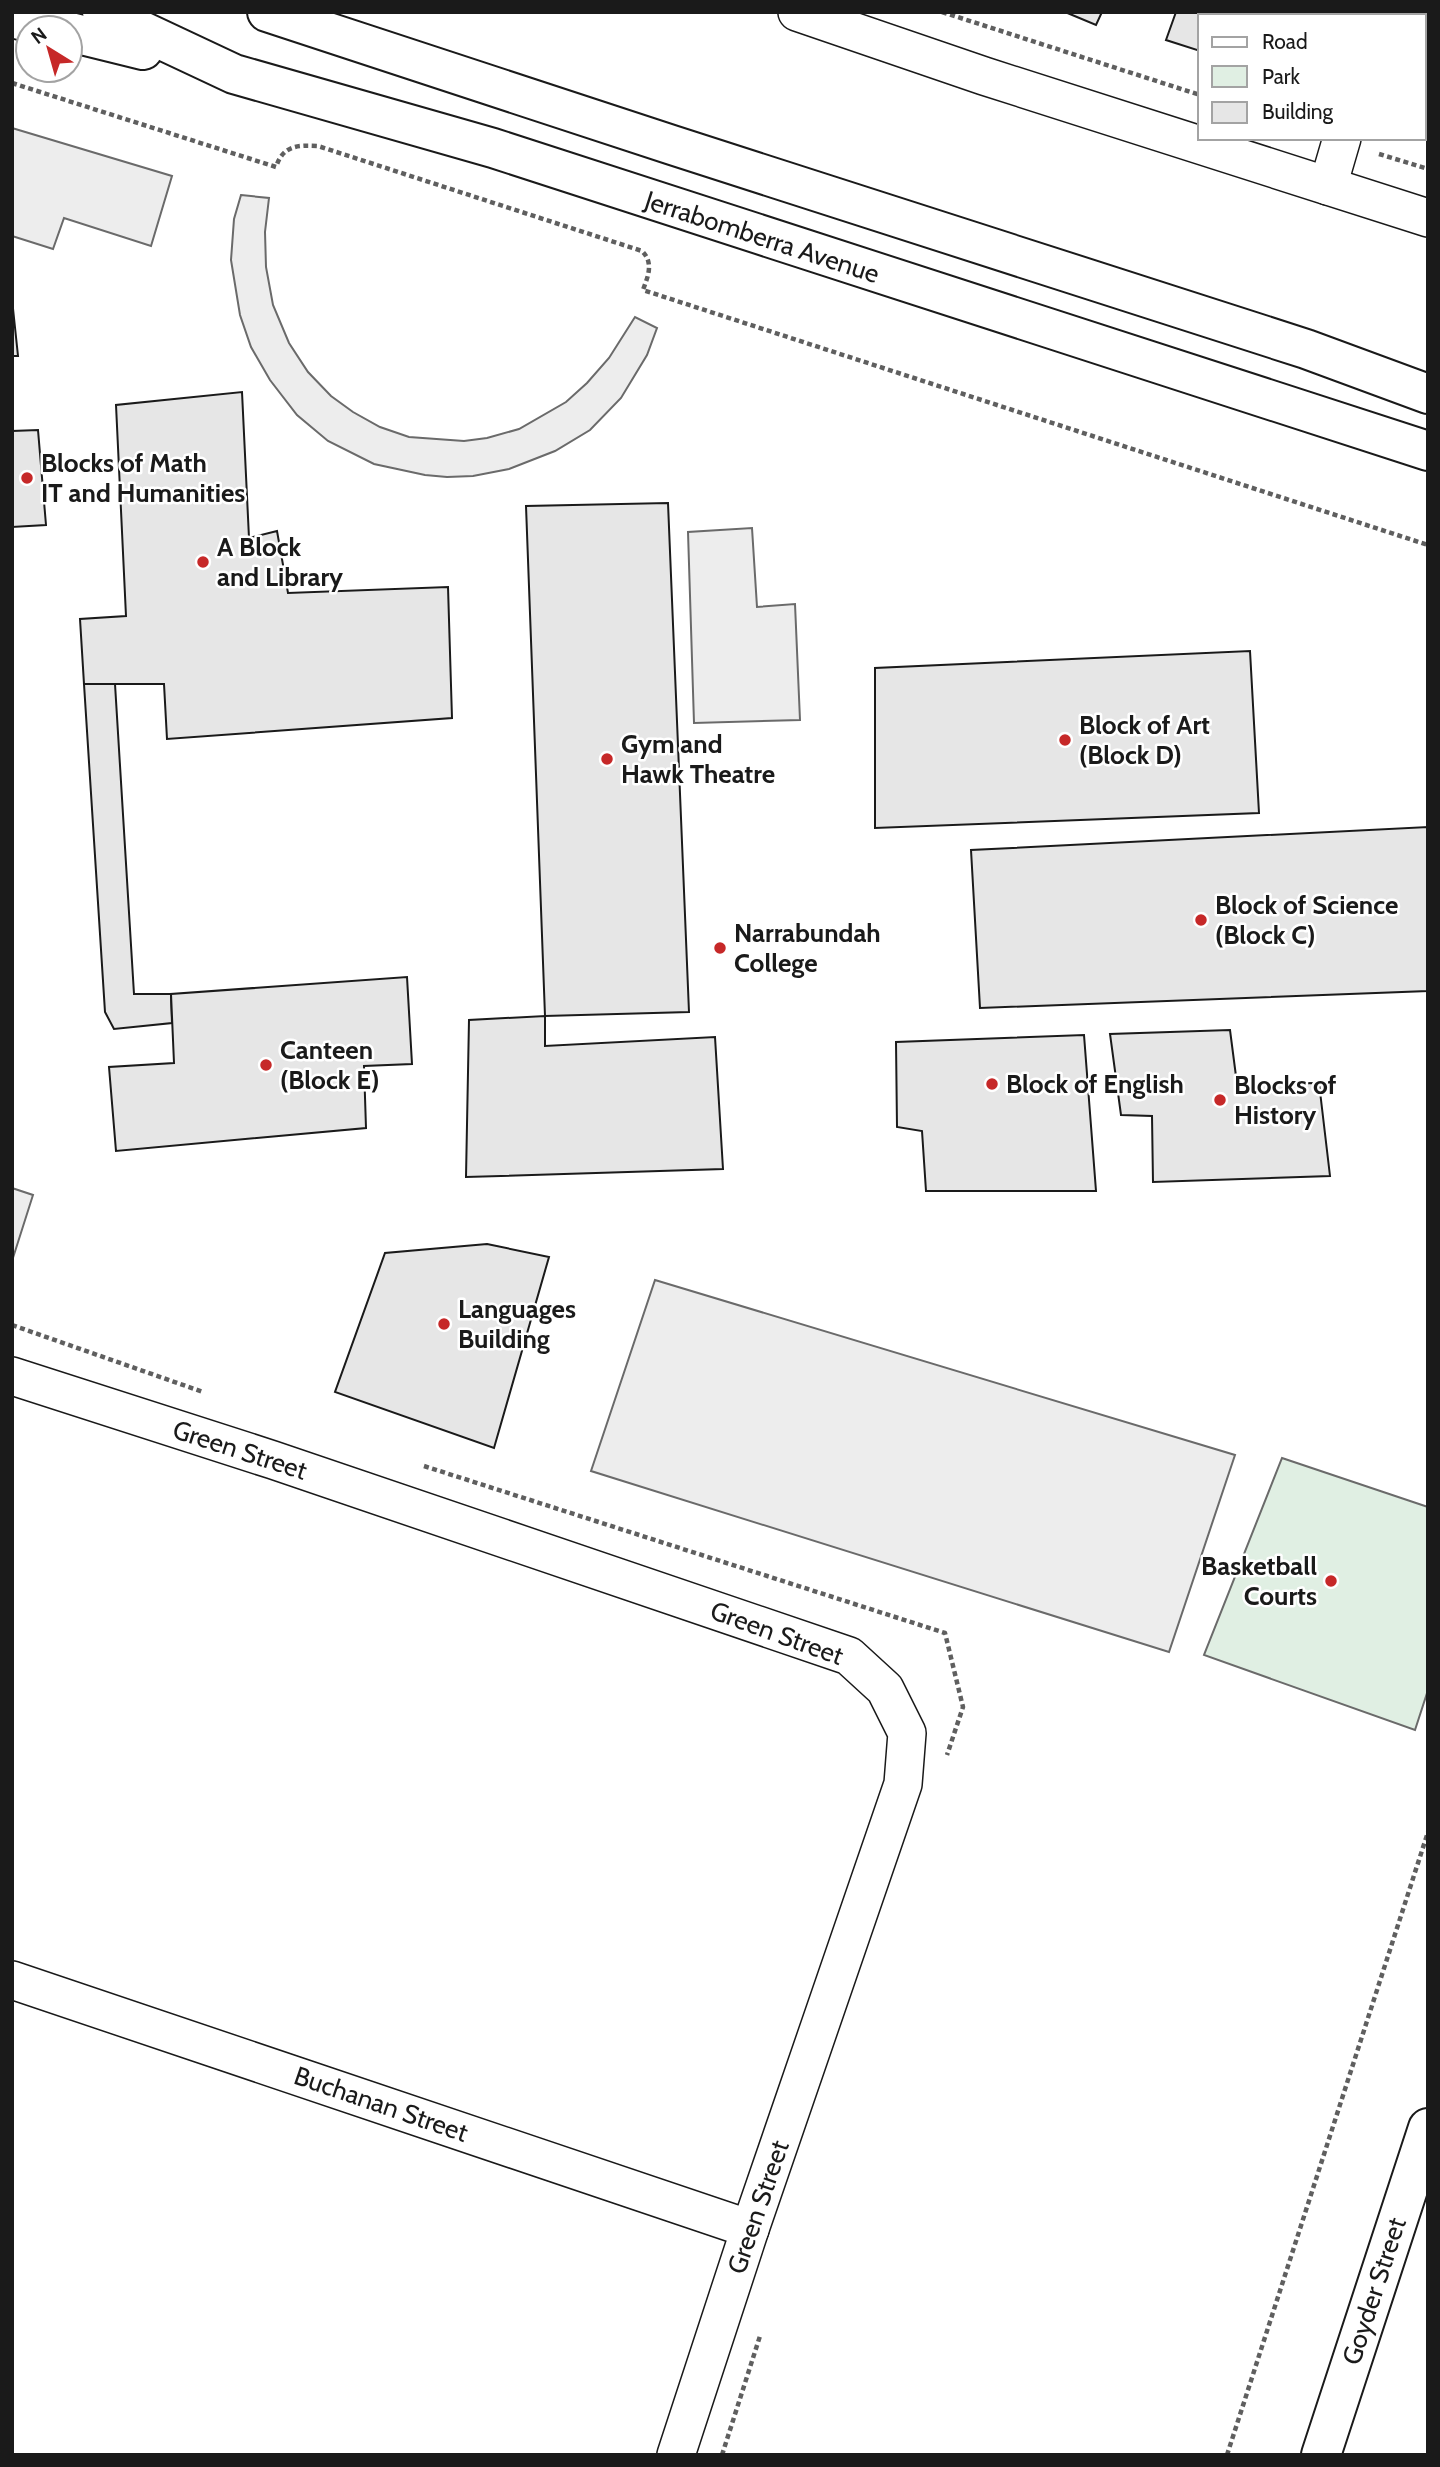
<svg xmlns="http://www.w3.org/2000/svg" width="1440" height="2467" font-family="Cabin,sans-serif">
<style>
.green{fill:#e0efe3;stroke:#6a6a6a;stroke-width:2}
.parking{fill:#ededed;stroke:#6a6a6a;stroke-width:2}
.building{fill:#e6e6e6;stroke:#1a1a1a;stroke-width:2}
.lines{fill:none;stroke-linecap:round;stroke-linejoin:round}
.minor-casing{stroke:#1a1a1a;stroke-width:40}
.tertiary-casing{stroke:#1a1a1a;stroke-width:42}
.secondary-casing{stroke:#1a1a1a;stroke-width:42}
.path{stroke:#5f5f5f;stroke-width:4.5;stroke-dasharray:5 3.5;stroke-linecap:butt}
.minor{stroke:#fff;stroke-width:37}
.tertiary{stroke:#fff;stroke-width:38}
.secondary{stroke:#fff;stroke-width:38}
.poi-dot{fill:#c62828;stroke:#fff;stroke-width:2.5}
.labels{text-anchor:middle;stroke-width:5;stroke-linejoin:round;paint-order:stroke}
.street-label{font-size:26px;fill:#1a1a1a;stroke:#fff}
.poi-label{font-size:26px;font-weight:bold;fill:#1a1a1a;stroke:#fff;text-anchor:start}
</style>
<rect width="100%" height="100%" fill="#fff"/>
<path class="green" d="M1282 1458 1428 1507V1690L1415 1730 1204 1655Z"/>
<g class="parking">
<path d="M12 128 172 176 151 246 64 218 53 249 12 236Z"/>
<path d="M241 195 269 198 265 232 266 267 273 305 289 343 308 372 331 396 353 412 380 427 409 437 464 441 487 438 519 429 566 402 587 383 609 358 635 317 657 328 647 355 621 398 590 430 555 451 509 469 473 476 447 477 425 475 374 464 328 441 297 415 270 380 251 347 240 315 231 260 234 219Z"/>
<path d="M752 528 757 607 795 604 800 720 694 723 688 532Z"/>
<path d="M12 1188 33 1195 12 1261Z"/>
<path d="M655 1280 1235 1455 1169 1652 591 1471Z"/>
</g>
<g class="building">
<path d="M1065 12H1102L1096 25Z"/>
<path d="M1176 12H1281L1280 16H1200V51L1166 40Z"/>
<path d="M12 299 18 356H12Z"/>
<path d="M242 392 249 538 277 531 288 593 448 587 452 718 167 739 164 684H84L80 619 126 616 116 405Z"/>
<path d="M38 430 46 525 12 527V431Z"/>
<path d="M668 503 689 1012 545 1016 526 506Z"/>
<path d="M1250 651 1259 813 875 828V668Z"/>
<path d="M84 684H115L134 994H171L172 1023 114 1029 105 1012Z"/>
<path d="M1428 827V991L980 1008 971 850Z"/>
<path d="M407 977 412 1064 364 1066 366 1128 116 1151 109 1067 174 1063 171 994Z"/>
<path d="M545 1016V1046L715 1037 723 1169 466 1177 469 1020Z"/>
<path d="M1230 1030 1237 1084 1319 1083 1330 1176 1153 1182 1152 1116 1121 1115 1110 1034Z"/>
<path d="M1084 1035 1096 1191H926L922 1131 897 1127 896 1042Z"/>
<path d="M487 1244 549 1257 494 1448 335 1392 385 1253Z"/>
</g>
<g class="lines">
<defs>
<g id="minor">
<path d="M797 12 984 76 1428 218"/>
<path d="M1383 16 1384 12"/>
<path d="M1328 186 1342 138"/>
<path d="M12 1376 273 1460 849 1656 885 1689 907 1733 903 1784 750 2229 676 2455"/>
<path d="M12 1980 750 2229"/>
</g>
<path id="tertiary" d="M1321 2455 1428 2128"/>
<g id="secondary">
<path d="M102 12 234 74 493 148 1428 451"/>
<path d="M267 12 672 145 1306 349 1428 394"/>
<path d="M12 18 52 28"/>
<path d="M70 32 143 50"/>
</g>
</defs>
<use href="#minor" class="minor-casing"/>
<use href="#tertiary" class="tertiary-casing"/>
<use href="#secondary" class="secondary-casing"/>
<g class="path">
<path d="M942 12 1200 95"/>
<path d="M1323 16 1324 12"/>
<path d="M12 83 276 167C283 145 298 145 318 146L642 251C654 263 648 276 643 290L1428 545"/>
<path d="M1379 154 1428 169"/>
<path d="M12 1325 203 1392"/>
<path d="M424 1466 945 1633 963 1707 947 1755"/>
<path d="M722 2455 760 2336"/>
<path d="M1227 2455 1428 1832"/>
</g>
<use href="#minor" class="minor"/>
<use href="#tertiary" class="tertiary"/>
<use href="#secondary" class="secondary"/>
</g>
<g class="poi-dot">
<circle cx="27" cy="478" r="7"/>
<circle cx="203" cy="562" r="7"/>
<circle cx="1065" cy="740" r="7"/>
<circle cx="607" cy="759" r="7"/>
<circle cx="1201" cy="920" r="7"/>
<circle cx="720" cy="948" r="7"/>
<circle cx="266" cy="1065" r="7"/>
<circle cx="992" cy="1084" r="7"/>
<circle cx="1220" cy="1100" r="7"/>
<circle cx="444" cy="1324" r="7"/>
<circle cx="1331" cy="1581" r="7"/>
</g>
<g class="labels">
<g class="street-label">
<text transform="translate(762 237) rotate(18)" y="9">Jerrabomberra Avenue</text>
<text transform="translate(240 1450) rotate(18)" y="9">Green Street</text>
<text transform="translate(777 1633) rotate(20)" y="9">Green Street</text>
<text transform="translate(381 2104) rotate(19)" y="9">Buchanan Street</text>
<text transform="translate(758 2207) rotate(-71)" y="9">Green Street</text>
<text transform="translate(1374 2291) rotate(-72)" y="9">Goyder Street</text>
</g>
<g class="poi-label">
<text x="41" y="472">Blocks of Math<tspan x="41" dy="30">IT and Humanities</tspan></text>
<text x="217" y="556">A Block<tspan x="217" dy="30">and Library</tspan></text>
<text x="1079" y="734">Block of Art<tspan x="1079" dy="30">(Block D)</tspan></text>
<text x="621" y="753">Gym and<tspan x="621" dy="30">Hawk Theatre</tspan></text>
<text x="1215" y="914">Block of Science<tspan x="1215" dy="30">(Block C)</tspan></text>
<text x="734" y="942">Narrabundah<tspan x="734" dy="30">College</tspan></text>
<text x="280" y="1059">Canteen<tspan x="280" dy="30">(Block E)</tspan></text>
<text x="1006" y="1093">Block of English</text>
<text x="1234" y="1094">Blocks of<tspan x="1234" dy="30">History</tspan></text>
<text x="458" y="1318">Languages<tspan x="458" dy="30">Building</tspan></text>
<text x="1317" y="1575" text-anchor="end">Basketball<tspan x="1317" dy="30">Courts</tspan></text>
</g>
</g>
<rect width="1440" height="2467" fill="none" stroke="#1a1a1a" stroke-width="28"/>
<rect x="1198" y="14" width="228" height="126" fill="#ffffff" stroke="#a3a3a3" stroke-width="2"/>
<rect x="1212" y="37" width="35" height="10" fill="#ffffff" stroke="#a3a3a3" stroke-width="2"/>
<text x="1262" y="49" font-size="21" fill="#1a1a1a">Road</text>
<rect x="1212" y="66" width="35" height="21" fill="#e0efe3" stroke="#a3a3a3" stroke-width="2"/>
<text x="1262" y="84" font-size="21" fill="#1a1a1a">Park</text>
<rect x="1212" y="102" width="35" height="21" fill="#e6e6e6" stroke="#a3a3a3" stroke-width="2"/>
<text x="1262" y="119" font-size="21" fill="#1a1a1a">Building</text>
<g transform="translate(49 49) rotate(323)"><circle r="33" fill="#ffffff" stroke="#a3a3a3" stroke-width="2"/>
<path d="M0-5L12 26L0 18L-12 26Z" fill="#c62828"/>
<text y="-10" font-size="19" font-weight="bold" text-anchor="middle" fill="#1a1a1a">N</text>
</g>
</svg>
